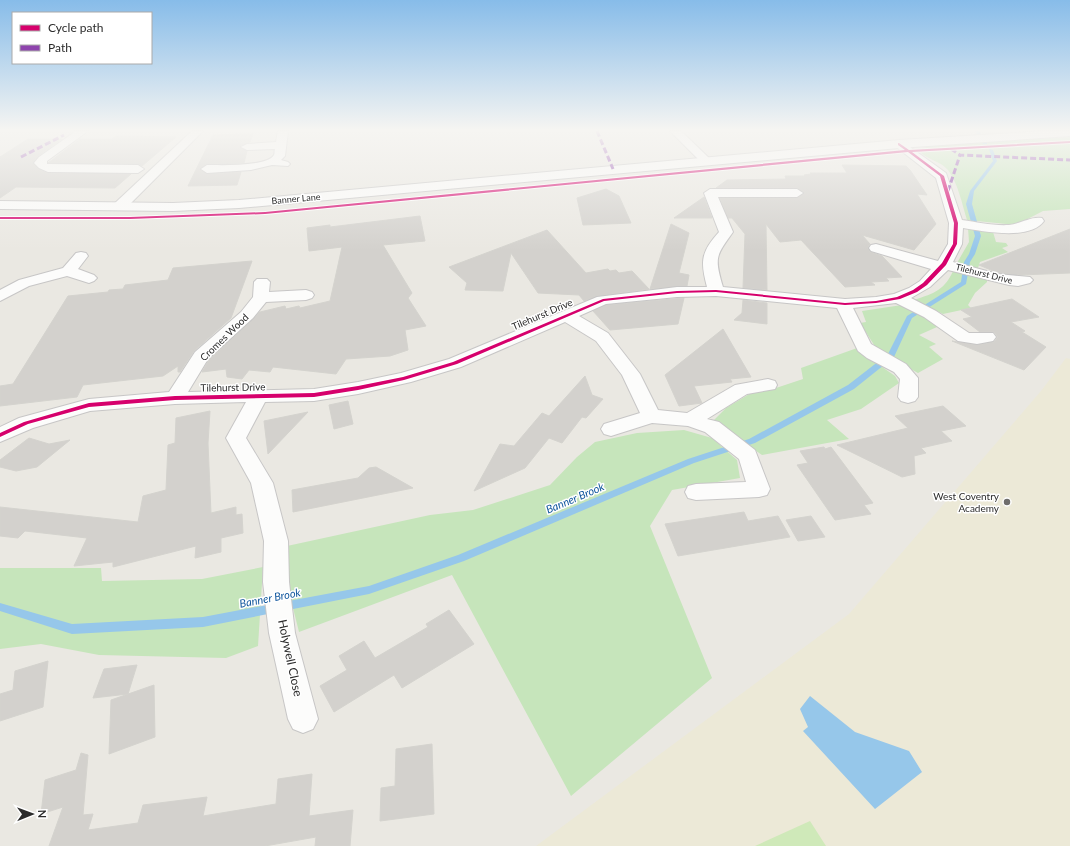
<svg xmlns="http://www.w3.org/2000/svg" width="1070" height="846" font-family="Lato,sans-serif">
<style>
.education{fill:#ece9d7}
.green{fill:#c6e5bb}
.pitch{fill:#cfe9b9}
.water{fill:#96c7ea}
.lines{fill:none;stroke-linecap:round;stroke-linejoin:round}
.stream{fill:#96c7ea;fill-rule:evenodd}
.building{fill:#d3d1cd;stroke:#d4d3ce}
.street-casing{stroke:#c7c6c6;stroke-width:2}
.secondary-casing{stroke:#c7c6c6;stroke-width:2}
.street{fill:#fcfcfb;fill-rule:evenodd}
.secondary{fill:#fcfcfb;fill-rule:evenodd}
.quiet{stroke:#8e44ad;stroke-width:3;stroke-dasharray:6 3;stroke-linecap:butt}
.cycleway-casing{stroke:#fff;stroke-width:2}
.cycleway{fill:#d6006c;fill-rule:evenodd}
.poi-dot{fill:#6e6d6b;stroke:#fff;stroke-width:1.5}
.labels{text-anchor:middle;stroke-width:3;stroke-linejoin:round;paint-order:stroke}
.far-street-label{font-size:9px;fill:#2b2b2b;stroke:#fff}
.street-label{font-size:10px;fill:#2b2b2b;stroke:#fff}
.poi-label{font-size:10px;fill:#2b2b2b;stroke:#fff;text-anchor:end}
.water-label{font-size:11px;font-style:italic;fill:#0f559c;stroke:#fff}
.near-street-label{font-size:12px;fill:#2b2b2b;stroke:#fff}
</style>
<rect width="100%" height="100%" fill="#eae8e2"/>
<path class="education" d="M1066 358 1070 359V846H536L849 614 1041 391Z"/>
<g class="green">
<path d="M1070 137V209L1043 211 1016 225 967 220C962 204 958 183 948 170 941 161 924 159 918 149L935 145Z"/>
<path d="M968 228 993 232 996 242 1006 243 1008 246 1002 248 1008 252 980 262 978 268 957 263 969 242Z"/>
<path d="M954 269 987 279V282L975 293 968 305 971 308 943 314 914 300C935 293 945 290 954 269Z"/>
<path d="M902 305 927 317 937 327 919 335 936 344 929 347 943 359 918 373 878 351 860 323 866 322 862 311Z"/>
<path d="M860 347 875 362 895 376 899 383 861 409 827 420 849 439 762 455 713 421 726 408 751 393 776 388 803 379 801 368Z"/>
<path d="M684 430 712 438 737 460 740 478 672 490 650 526 712 678 571 796 452 575 299 632 288 588 287 546 430 515 473 510 550 485 577 457 595 442 637 433Z"/>
<path d="M263 567 258 646 226 658 99 655 41 644 0 649V568H101L102 581 202 579Z"/>
</g>
<path class="pitch" d="M810 821 826 846H755Z"/>
<path class="water" d="M810 696 855 732 909 751 922 772 875 809 803 731 808 727 800 709Z"/>
<g class="lines">
<g class="stream">
<path d="M975 131H979L987 143V144H983Z"/>
<path d="M989 149 993 150 997 161 974 191 972 204 981 236 975 254 970 262 966 284 912 318 894 357 854 389 755 443 694 463 464 561 369 594 203 627 72 634 0 611V603L72 624 203 617 369 586 458 555 688 459 749 439 848 385 888 354 907 316 961 282 964 262 969 254 975 236 966 204 970 191 993 161Z"/>
</g>
</g>
<g class="building">
<path d="M245 134H253L250 142 240 146 247 151 244 163 207 164 200 169 207 174 241 172 237 185 188 186 213 135Z"/>
<path d="M116 136 176 137 142 166 138 164 48 163 80 139H112Z"/>
<path d="M28 139H62L38 156 33 162 38 169 47 173 131 174 115 188 16 187 0 198V157Z"/>
<path d="M842 165 906 166 910 170 927 195 917 194 936 224 914 250 862 235 870 244 868 247 870 252 882 256 902 277 886 278 889 281 871 282 875 285 845 287 801 240 780 242 766 224 767 290 743 288 745 234 732 218H728L720 198H797L804 193 797 188H716L727 180 786 179 785 176H805L804 175 811 174 810 173H847Z"/>
<path d="M606 189 619 196 631 223 583 225 577 198Z"/>
<path d="M704 197 712 218H674Z"/>
<path d="M420 216 425 241 383 245 412 293 408 298 426 326 405 330 408 350 390 356 346 359 336 374 273 367 270 372 249 370 242 379 227 377 226 369 202 372 209 360 260 312 285 306 286 309 299 306 300 308 330 301 342 247 309 251 307 228 330 225V227Z"/>
<path d="M671 224 689 233 679 273 689 275 687 286 650 289Z"/>
<path d="M1070 229V273L1020 275 998 273 979 265Z"/>
<path d="M547 230 586 273 608 269 610 271 616 270 619 273 632 271 649 289 597 296 584 301 579 295 538 293 511 253 503 291 465 290 467 283 449 267Z"/>
<path d="M252 261 231 318 194 351 180 372H178V366L163 376 83 385 77 397 0 406V386L13 384 68 296 108 292 109 290 123 289 125 285 168 280 173 268Z"/>
<path d="M684 298 678 324 610 330 593 311 606 305Z"/>
<path d="M1012 299 1039 317 1011 322 1025 331 1022 332 1046 347 1024 370 952 341 977 345 994 342 998 337 994 332H980L963 319 972 317 961 310Z"/>
<path d="M743 300 767 303V324L734 320 742 313Z"/>
<path d="M723 329 751 377 730 379 732 382 694 386 702 403 679 406 665 375Z"/>
<path d="M585 376 592 395 603 399 586 418 582 417 562 443 549 438 525 468 474 491 500 444 514 446 542 413 549 416Z"/>
<path d="M348 401 353 424 334 429 329 405Z"/>
<path d="M943 406 966 426 941 431 952 441 921 448 926 453 914 456 915 474 902 477 837 445 908 428 895 416Z"/>
<path d="M210 411 208 443 211 513 236 507V515L242 514 243 533 221 538V552L195 558 196 546 113 567V562L74 566 87 538 25 531 18 538 0 536V507L138 522 143 496 166 490 168 445 175 443 176 418Z"/>
<path d="M308 412 268 454 264 421Z"/>
<path d="M29 438 49 444 70 440 37 467 16 471 0 467V460Z"/>
<path d="M824 447 825 449 831 447 873 503 864 505 871 514 835 520 797 465 808 463 800 451Z"/>
<path d="M376 467 413 488 293 512 292 490 358 478 369 468Z"/>
<path d="M744 512 748 521 778 516 790 537 678 556 665 524Z"/>
<path d="M811 516 825 537 798 541 786 520Z"/>
<path d="M449 610 474 644 402 688 394 675 334 712 320 686 347 670 339 656 364 641 375 658 428 627 426 624Z"/>
<path d="M48 661 43 707 0 721V694L13 690 15 671Z"/>
<path d="M137 665 128 694 93 698 104 669Z"/>
<path d="M154 685 155 737 109 754 111 700Z"/>
<path d="M432 744 434 814 380 821 381 788 395 786 396 749Z"/>
<path d="M81 753 88 755 83 815 93 814 88 830 138 823 143 805 207 797 203 816 276 804 278 779 312 774 309 816 353 810 350 846H315L316 837 265 846H49L63 807 41 814 45 780 76 770Z"/>
</g>
<g class="lines">
<defs>
<g id="street">
<path d="M76 131H88L47 161V164L138 165 144 169 138 173 48 172 39 168 34 163 39 157Z"/>
<path d="M192 131H203L125 209H115L114 206 115 203Z"/>
<path d="M278 131H288L285 156 281 160 288 162 290 164 288 166 272 165 251 170 207 173 201 169 207 165C220 165 267 167 274 155 275 153 274 151 275 149L247 150 241 147 247 144 276 142Z"/>
<path d="M670 131H681L710 159 712 161 710 163H702Z"/>
<path d="M899 141 903 142 946 173 962 220C977 222 993 226 1009 225 1020 224 1031 216 1042 218L1044 221C1030 241 982 231 963 228L962 244 953 262 998 274 1030 277 1033 280 1030 283 1018 286 1009 285 948 270 930 287 911 298 936 311 969 333H993L996 337 993 341 977 344 958 341 924 317 896 303 853 308 871 344 906 364 918 378V397L915 401 908 403 901 401 898 397 900 379 894 372 867 358 858 351 837 308 716 296 677 297 606 304 579 316 608 333 640 374 658 410 687 413 735 385 768 379 775 381 777 385 775 389 747 394 707 419 719 422 755 450 770 489 767 495 759 497 696 500 688 498 685 492 688 486 696 484 746 482 739 459 705 432 688 426 652 423 611 436 604 434 601 429 604 424 640 413 622 375 596 341 565 322 461 367 411 382 358 394 314 401 265 402 246 438 273 483 288 541 289 582 295 633 318 719 313 729 303 733 293 729 288 719 269 633 263 582 264 541 251 483 226 438 246 402 175 404 90 411 33 428 0 442V427L19 418 89 399 169 392 195 352 241 312 253 297 254 282 257 279H267L270 282 269 292 306 290 312 292 314 295 312 298 306 300 266 302 253 318 208 359 188 392 314 389 358 382 401 373 449 359 597 297 677 287H707C700 261 701 252 719 232L704 193 710 189H797L803 193 797 197H718L733 232C716 256 714 257 723 287L845 299 876 297 894 294 909 288 920 281 931 269 871 251 869 248 871 245 876 244 938 261 948 244 949 223 936 178 895 146 894 144 895 142Z"/>
<path d="M81 252 86 253 88 256 78 269 94 275 97 278 94 281 89 283 67 276 29 286 0 301V290L19 280 63 268 76 253Z"/>
</g>
<path id="secondary" d="M1045 131H1070V136L899 148 239 208 173 211 0 209V201L173 203 239 200 899 140Z"/>
</defs>
<use href="#street" class="street-casing"/>
<use href="#secondary" class="secondary-casing"/>
<use href="#street" class="street"/>
<use href="#secondary" class="secondary"/>
<g class="quiet">
<path d="M597 131 613 169"/>
<path d="M951 149 960 155 1070 160"/>
<path d="M21 157 64 135"/>
<path d="M948 191 960 155"/>
</g>
<defs>
<path id="cycleway" d="M1070 141V143L912 152 944 176 958 223 957 244 946 265 927 285 917 292 900 299 876 303 845 305 716 292 677 293 604 301 457 364 404 380 358 390 314 397 175 400 89 407 28 424 0 437V433L24 422 89 403 175 396 314 393 358 386 403 377 453 362 603 299 677 291 716 290 845 303 876 301 897 297 913 290 923 283 942 263 953 244 954 223 940 176 908 152 265 214 130 219H0V217H130L265 212 905 150 898 145V143H899L909 150Z"/>
</defs>
<use href="#cycleway" class="cycleway-casing"/>
<use href="#cycleway" class="cycleway"/>
</g>
<linearGradient id="sky" x2="0" y2="1"><stop stop-color="#87bce9"/><stop offset="0.52" stop-color="#f6f5f2"/><stop offset="1" stop-color="#f6f5f2" stop-opacity="0"/></linearGradient>
<rect width="1070" height="250" fill="url(#sky)"/>
<circle class="poi-dot" cx="1007" cy="502" r="4"/>
<g class="labels">
<g class="far-street-label">
<text transform="translate(296 199) rotate(-5)" y="3">Banner Lane</text>
<text transform="translate(984 274) rotate(14)" y="3">Tilehurst Drive</text>
</g>
<g class="street-label">
<text transform="translate(542 314) rotate(-23)" y="4">Tilehurst Drive</text>
<text transform="translate(224 337) rotate(-44)" y="4">Cromes Wood</text>
<text transform="translate(233 387) rotate(-1)" y="4">Tilehurst Drive</text>
</g>
<g class="poi-label">
<text x="999" y="500">West Coventry<tspan x="999" dy="12">Academy</tspan></text>
</g>
<g class="water-label">
<text transform="translate(575 498) rotate(-23)" y="4">Banner Brook</text>
<text transform="translate(270 598) rotate(-11)" y="4">Banner Brook</text>
</g>
<g class="near-street-label">
<text transform="translate(290 658) rotate(78)" y="4">Holywell Close</text>
</g>
</g>
<rect x="12" y="12" width="140" height="52" fill="#ffffff" stroke="#aaaaaa"/>
<rect x="20" y="25" width="20" height="6" fill="#d6006c" stroke="#aaaaaa"/>
<text x="48" y="32" font-size="12" fill="#2b2b2b">Cycle path</text>
<rect x="20" y="45" width="20" height="6" fill="#8e44ad" stroke="#aaaaaa"/>
<text x="48" y="52" font-size="12" fill="#2b2b2b">Path</text>
<g transform="translate(32 814) rotate(89)" stroke="#ffffff" stroke-width="3" paint-order="stroke">
<path d="M0-3L7 15L0 10L-7 15Z" fill="#2b2b2b"/>
<text y="-6" font-size="11" font-weight="bold" text-anchor="middle" fill="#2b2b2b">N</text>
</g>
</svg>
